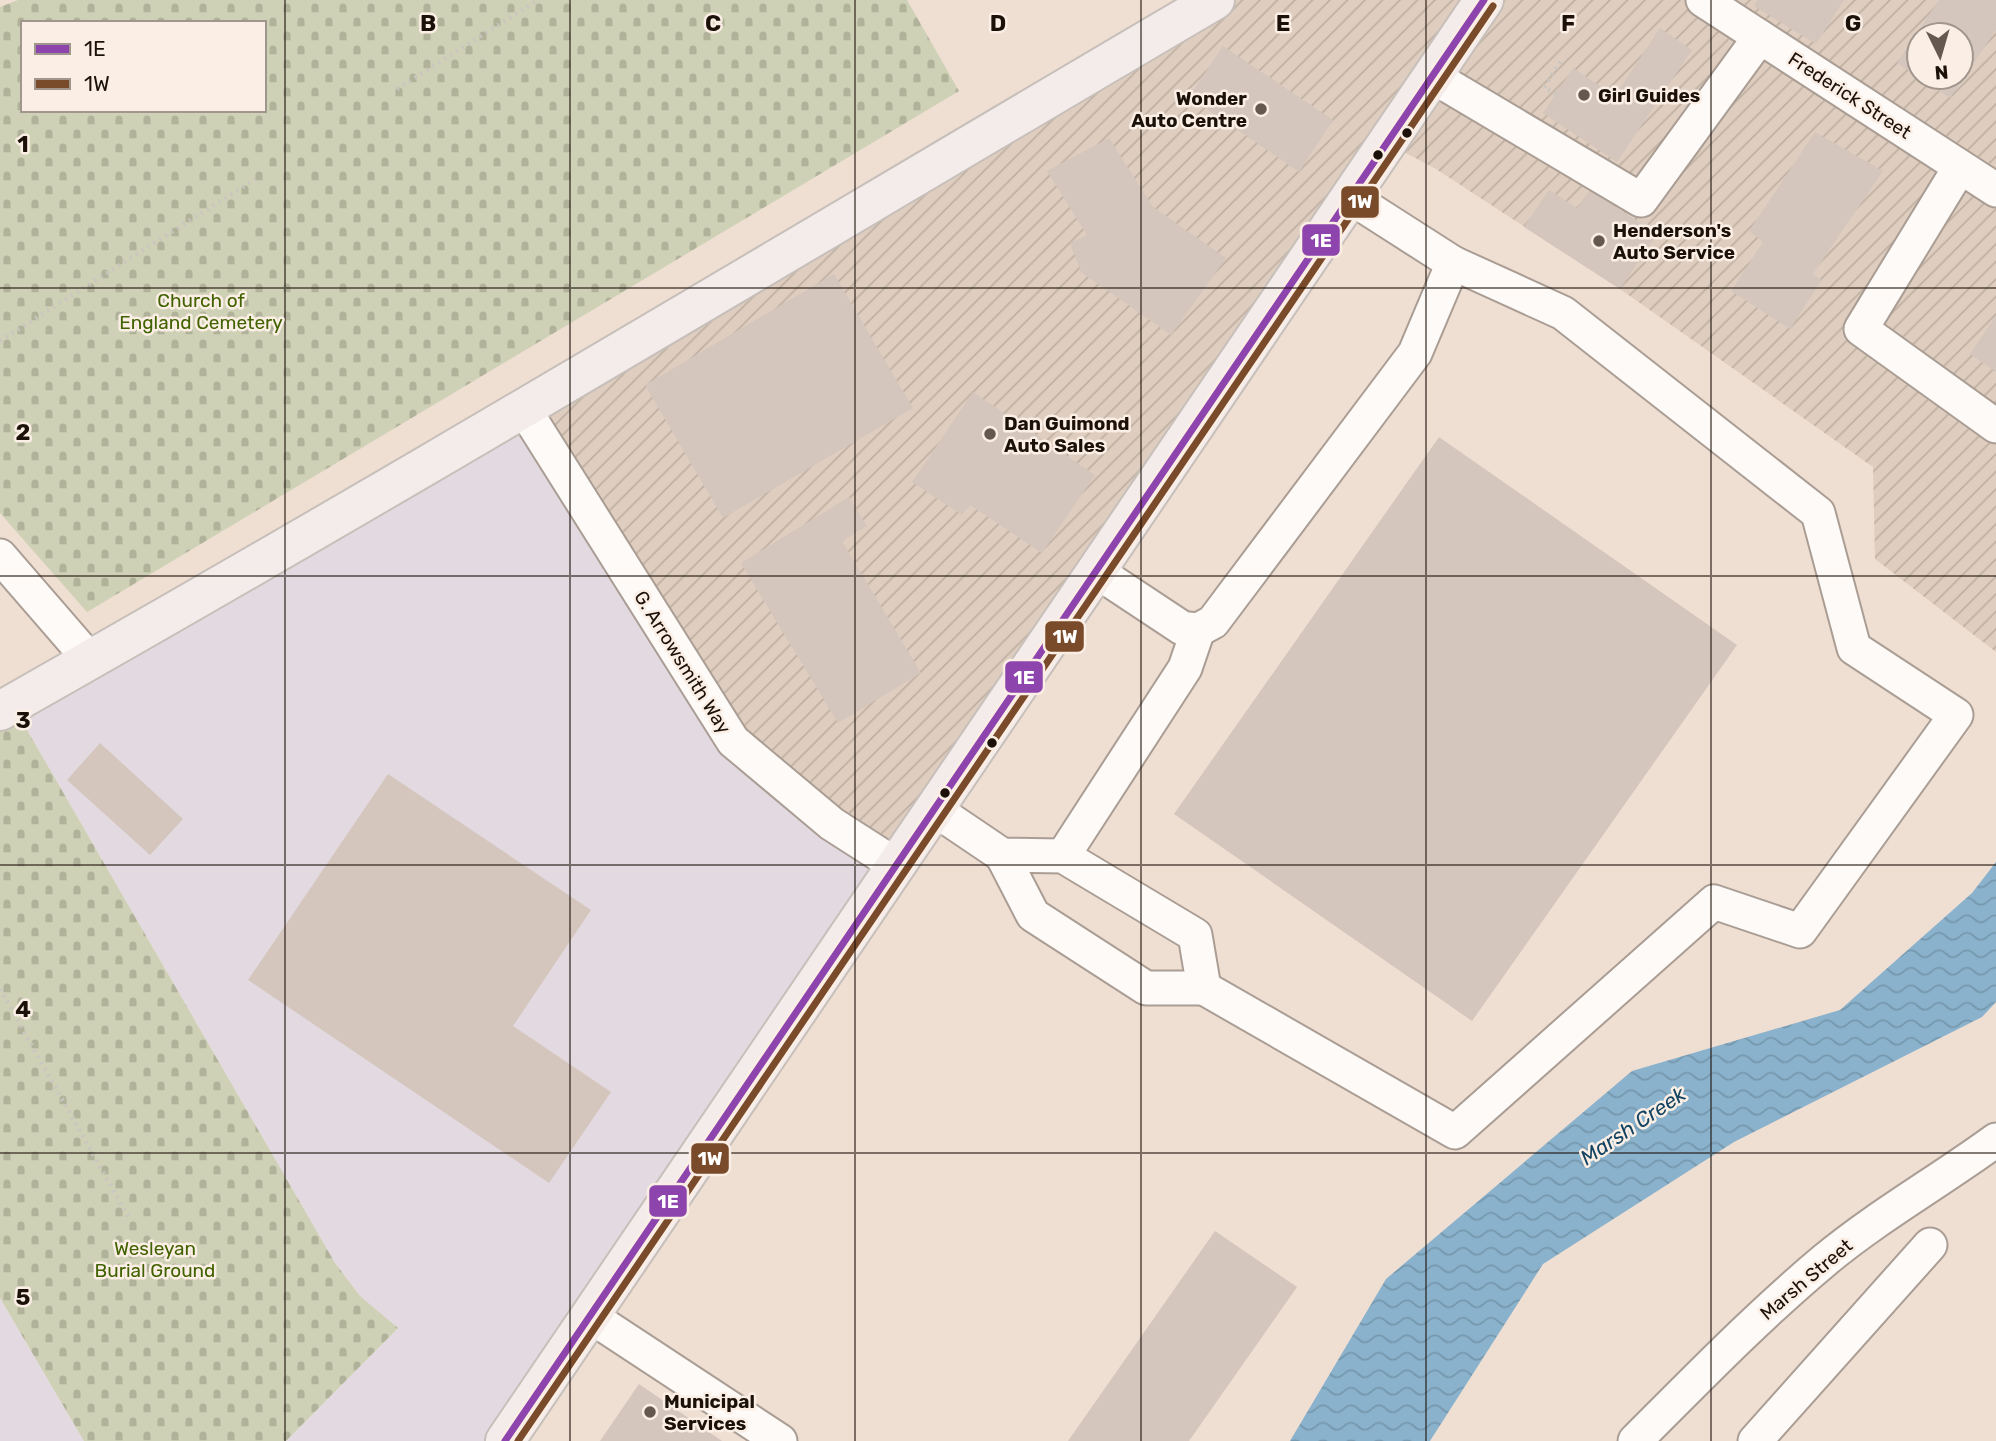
<svg xmlns="http://www.w3.org/2000/svg" width="1996" height="1441" font-family="Rubik,sans-serif">
<style>
.commercial{fill:#e3dae1}
.industrial{fill:url(#industrial-furrows);fill-rule:evenodd}
.cemetery{fill:url(#cemetery-stones);fill-rule:evenodd}
.water{fill:url(#water-waves)}
.building{fill:#d4c6bd;fill-rule:evenodd}
.lines{fill:none;stroke-linecap:round;stroke-linejoin:round}
.minor-casing{stroke:#aa9d94;stroke-width:37}
.major-casing{stroke:#c7bfb9;stroke-width:42}
.path{stroke:#cbc5c0;stroke-width:4.5;stroke-dasharray:2 5;stroke-linecap:butt}
.minor{stroke:#fdfaf8;stroke-width:33}
.major{stroke:#f4eceb;stroke-width:38}
.bus-1-casing{stroke:#fbeee5;stroke-width:12}
.bus-2-casing{stroke:#fbeee5;stroke-width:12}
.bus-1{stroke:#8e44ad;stroke-width:7}
.bus-2{stroke:#7a4b2a;stroke-width:7}
.grid{fill:none;stroke:#1b1109;stroke-width:2;stroke-opacity:0.55}
.poi-dot{fill:#65594f;stroke:#fbeee5;stroke-width:2.5}
.bus-dot{fill:#1b1109;stroke:#fbeee5;stroke-width:2.5}
.labels{text-anchor:middle;stroke-width:5;stroke-linejoin:round;paint-order:stroke}
.poi-label{font-size:19px;font-weight:bold;fill:#1b1109;stroke:#fbeee5;text-anchor:start}
.street-label{font-size:19px;fill:#1b1109;stroke:#fbeee5}
.park-label{font-size:19px;fill:#416200;stroke:#fbeee5}
.water-label{font-size:21px;font-style:italic;fill:#134563;stroke:#fbeee5}
.grid-label{font-size:23px;text-anchor:middle;font-weight:bold;fill:#1b1109;stroke:#fbeee5;stroke-width:5;stroke-linejoin:round;paint-order:stroke}
.line-badge{stroke:#fbeee5;stroke-width:2.5}
.badge-label{font-size:19px;text-anchor:middle;font-weight:bold;fill:#fff}
</style>
<defs>
<pattern id="industrial-furrows" width="10" height="10" patternUnits="userSpaceOnUse" patternTransform="scale(1.75)"><rect width="10" height="10" fill="#dfcebf"/><path d="M-1 1l2-2M0 10L10 0M9 11l2-2" fill="none" stroke="#bfb0a3"/></pattern>
<pattern id="cemetery-stones" width="16" height="16" patternUnits="userSpaceOnUse" patternTransform="scale(1.75)"><rect width="16" height="16" fill="#ced1b5"/><path d="M2 7V4a2 2 0 0 1 4 0v3zM10 15v-3a2 2 0 0 1 4 0v3z" fill="#b0b29a"/></pattern>
<pattern id="water-waves" width="16" height="10" patternUnits="userSpaceOnUse" patternTransform="scale(1.75)"><rect width="16" height="10" fill="#8ab2cc"/><path d="M0 5q4-4 8 0t8 0" fill="none" stroke="#7698ae"/></pattern>
</defs>
<rect width="100%" height="100%" fill="#efded2"/>
<g class="commercial">
<path d="M524 409 896 865 505 1441H286L398 1328 360 1296 335 1263 12 704Z"/>
<path d="M0 1298 84 1441H0Z"/>
</g>
<path class="industrial" d="M1215 0H1996V652L1875 559 1873 467 1620 289 1436 169 1387 143 896 865 733 741 524 409ZM1919 35H1961V77H1919Z"/>
<g class="cemetery">
<path d="M18 0H907L959 91 87 612 0 513V7ZM23 23H264V110H23Z"/>
<path d="M12 704 335 1263 360 1296 398 1328 286 1441H84L0 1298V711Z"/>
</g>
<path class="water" d="M1996 862V1002L1982 1017 1734 1142 1543 1264 1430 1441H1290L1386 1279 1632 1071 1840 1010 1972 893Z"/>
<g class="building">
<path d="M1757 0H1844L1816 44 1754 6Z"/>
<path d="M1939 0H1996V30L1950 98 1897 63ZM1919 35H1961V77H1919Z"/>
<path d="M1660 28 1692 50 1617 162 1543 113 1573 68 1615 96Z"/>
<path d="M1223 46 1333 120 1299 172 1189 97Z"/>
<path d="M1815 132 1883 171 1813 274 1822 280 1790 329 1731 291 1763 242 1749 231Z"/>
<path d="M1109 138 1153 207 1226 258 1171 335 1081 272 1070 243 1087 235 1047 171Z"/>
<path d="M1549 190 1577 208 1590 190 1657 234 1620 289 1524 227Z"/>
<path d="M834 274 913 408 723 518 645 385Z"/>
<path d="M1996 316V372L1970 354Z"/>
<path d="M973 392 1095 475 1042 553 970 505 962 515 912 482Z"/>
<path d="M1439 437 1737 645 1472 1021 1174 814Z"/>
<path d="M849 497 867 526 842 541 921 673 838 723 741 563Z"/>
<path d="M100 743 183 819 150 855 67 780Z"/>
<path d="M388 774 591 910 513 1026 611 1092 549 1183 248 980Z"/>
<path d="M1215 1231 1297 1287 1189 1441H1068Z"/>
<path d="M639 1384 722 1441H600Z"/>
</g>
<g class="lines">
<defs>
<g id="minor">
<path d="M1703 0 1996 190"/>
<path d="M1432 76 1641 200 1760 37"/>
<path d="M1960 167 1861 329 1996 426"/>
<path d="M524 409 733 741 832 824 896 865"/>
<path d="M0 556 90 660"/>
<path d="M1096 571 1182 628 1198 630 1213 622 1415 353 1453 263 1350 197"/>
<path d="M934 809 1002 855 1063 856 1195 935 1204 988 1455 1132 1714 902 1800 931 1956 715 1854 648 1818 513 1563 313 1453 263"/>
<path d="M1002 855 1033 915 1146 988H1204"/>
<path d="M1063 856 1185 668 1198 630"/>
<path d="M590 1316 780 1441"/>
<path d="M1635 1441C1697 1379 1758 1316 1825 1260 1878 1216 1940 1181 1996 1140"/>
<path d="M1755 1441 1930 1245"/>
</g>
<g id="major">
<path d="M0 711C409 480 810 238 1215 0"/>
<path d="M505 1441 1484 0"/>
</g>
</defs>
<use href="#minor" class="minor-casing"/>
<use href="#major" class="major-casing"/>
<g class="path">
<path d="M397 89 538 0"/>
<path d="M1556 94 1544 87 1561 61"/>
<path d="M0 341 255 179"/>
<path d="M0 989 130 1220"/>
</g>
<use href="#minor" class="minor"/>
<use href="#major" class="major"/>
<defs>
<path id="bus-1" d="M505 1441 1484 0"/>
<path id="bus-2" d="M518 1441 1493 6"/>
</defs>
<use href="#bus-1" class="bus-1-casing"/>
<use href="#bus-2" class="bus-2-casing"/>
<use href="#bus-1" class="bus-1"/>
<use href="#bus-2" class="bus-2"/>
</g>
<path class="grid" d="M285 0V1441M570 0V1441M855 0V1441M1141 0V1441M1426 0V1441M1711 0V1441M0 288H1996M0 576H1996M0 865H1996M0 1153H1996"/>
<g class="poi-dot">
<circle cx="1584" cy="95" r="7"/>
<circle cx="1261" cy="109" r="7"/>
<circle cx="1599" cy="241" r="7"/>
<circle cx="990" cy="434" r="7"/>
<circle cx="650" cy="1412" r="7"/>
</g>
<g class="bus-dot">
<circle cx="1407" cy="133" r="6"/>
<circle cx="1378" cy="155" r="6"/>
<circle cx="992" cy="743" r="6"/>
<circle cx="945" cy="793" r="6"/>
</g>
<g class="labels">
<g class="poi-label">
<text x="1598" y="102">Girl Guides</text>
<text x="1247" y="105" text-anchor="end">Wonder<tspan x="1247" dy="22">Auto Centre</tspan></text>
<text x="1613" y="237">Henderson's<tspan x="1613" dy="22">Auto Service</tspan></text>
<text x="1004" y="430">Dan Guimond<tspan x="1004" dy="22">Auto Sales</tspan></text>
<text x="664" y="1408">Municipal<tspan x="664" dy="22">Services</tspan></text>
</g>
<g class="street-label">
<text transform="translate(1850 95) rotate(33)" y="7">Frederick Street</text>
<text transform="translate(683 662) rotate(58)" y="7">G. Arrowsmith Way</text>
<text transform="translate(1806 1279) rotate(-40)" y="7">Marsh Street</text>
</g>
<g class="park-label">
<text x="201" y="307">Church of<tspan x="201" dy="22">England Cemetery</tspan></text>
<text x="155" y="1255">Wesleyan<tspan x="155" dy="22">Burial Ground</tspan></text>
</g>
<g class="water-label">
<text transform="translate(1633 1126) rotate(-34)" y="7">Marsh Creek</text>
</g>
</g>
<g class="grid-label">
<text x="428" y="31">B</text>
<text x="713" y="31">C</text>
<text x="998" y="31">D</text>
<text x="1283" y="31">E</text>
<text x="1568" y="31">F</text>
<text x="1853" y="31">G</text>
<text x="23" y="152">1</text>
<text x="23" y="440">2</text>
<text x="23" y="728">3</text>
<text x="23" y="1017">4</text>
<text x="23" y="1305">5</text>
</g>
<g class="line-badge">
<rect x="1340" y="185" width="40" height="34" rx="7" fill="#7a4b2a"/>
<rect x="1301" y="223" width="40" height="34" rx="7" fill="#8e44ad"/>
<rect x="1044" y="620" width="41" height="33" rx="7" fill="#7a4b2a"/>
<rect x="1004" y="660" width="40" height="34" rx="7" fill="#8e44ad"/>
<rect x="690" y="1142" width="40" height="33" rx="7" fill="#7a4b2a"/>
<rect x="648" y="1184" width="40" height="34" rx="7" fill="#8e44ad"/>
</g>
<g class="badge-label">
<text x="1360" y="208">1W</text>
<text x="1321" y="247">1E</text>
<text x="1065" y="643">1W</text>
<text x="1024" y="684">1E</text>
<text x="710" y="1165">1W</text>
<text x="668" y="1208">1E</text>
</g>
<rect x="21" y="21" width="245" height="91" fill="#fbeee5" stroke="#a1968d" stroke-width="2"/>
<rect x="35" y="44" width="35" height="10" fill="#8e44ad" stroke="#a1968d" stroke-width="2"/>
<text x="84" y="56" font-size="21" fill="#1b1109">1E</text>
<rect x="35" y="79" width="35" height="10" fill="#7a4b2a" stroke="#a1968d" stroke-width="2"/>
<text x="84" y="91" font-size="21" fill="#1b1109">1W</text>
<g transform="translate(1940 56) rotate(175)"><circle r="33" fill="#fbeee5" stroke="#a1968d" stroke-width="2"/>
<path d="M0-5L12 26L0 18L-12 26Z" fill="#65594f"/>
<text y="-10" font-size="19" font-weight="bold" text-anchor="middle" fill="#1b1109">N</text>
</g>
</svg>
